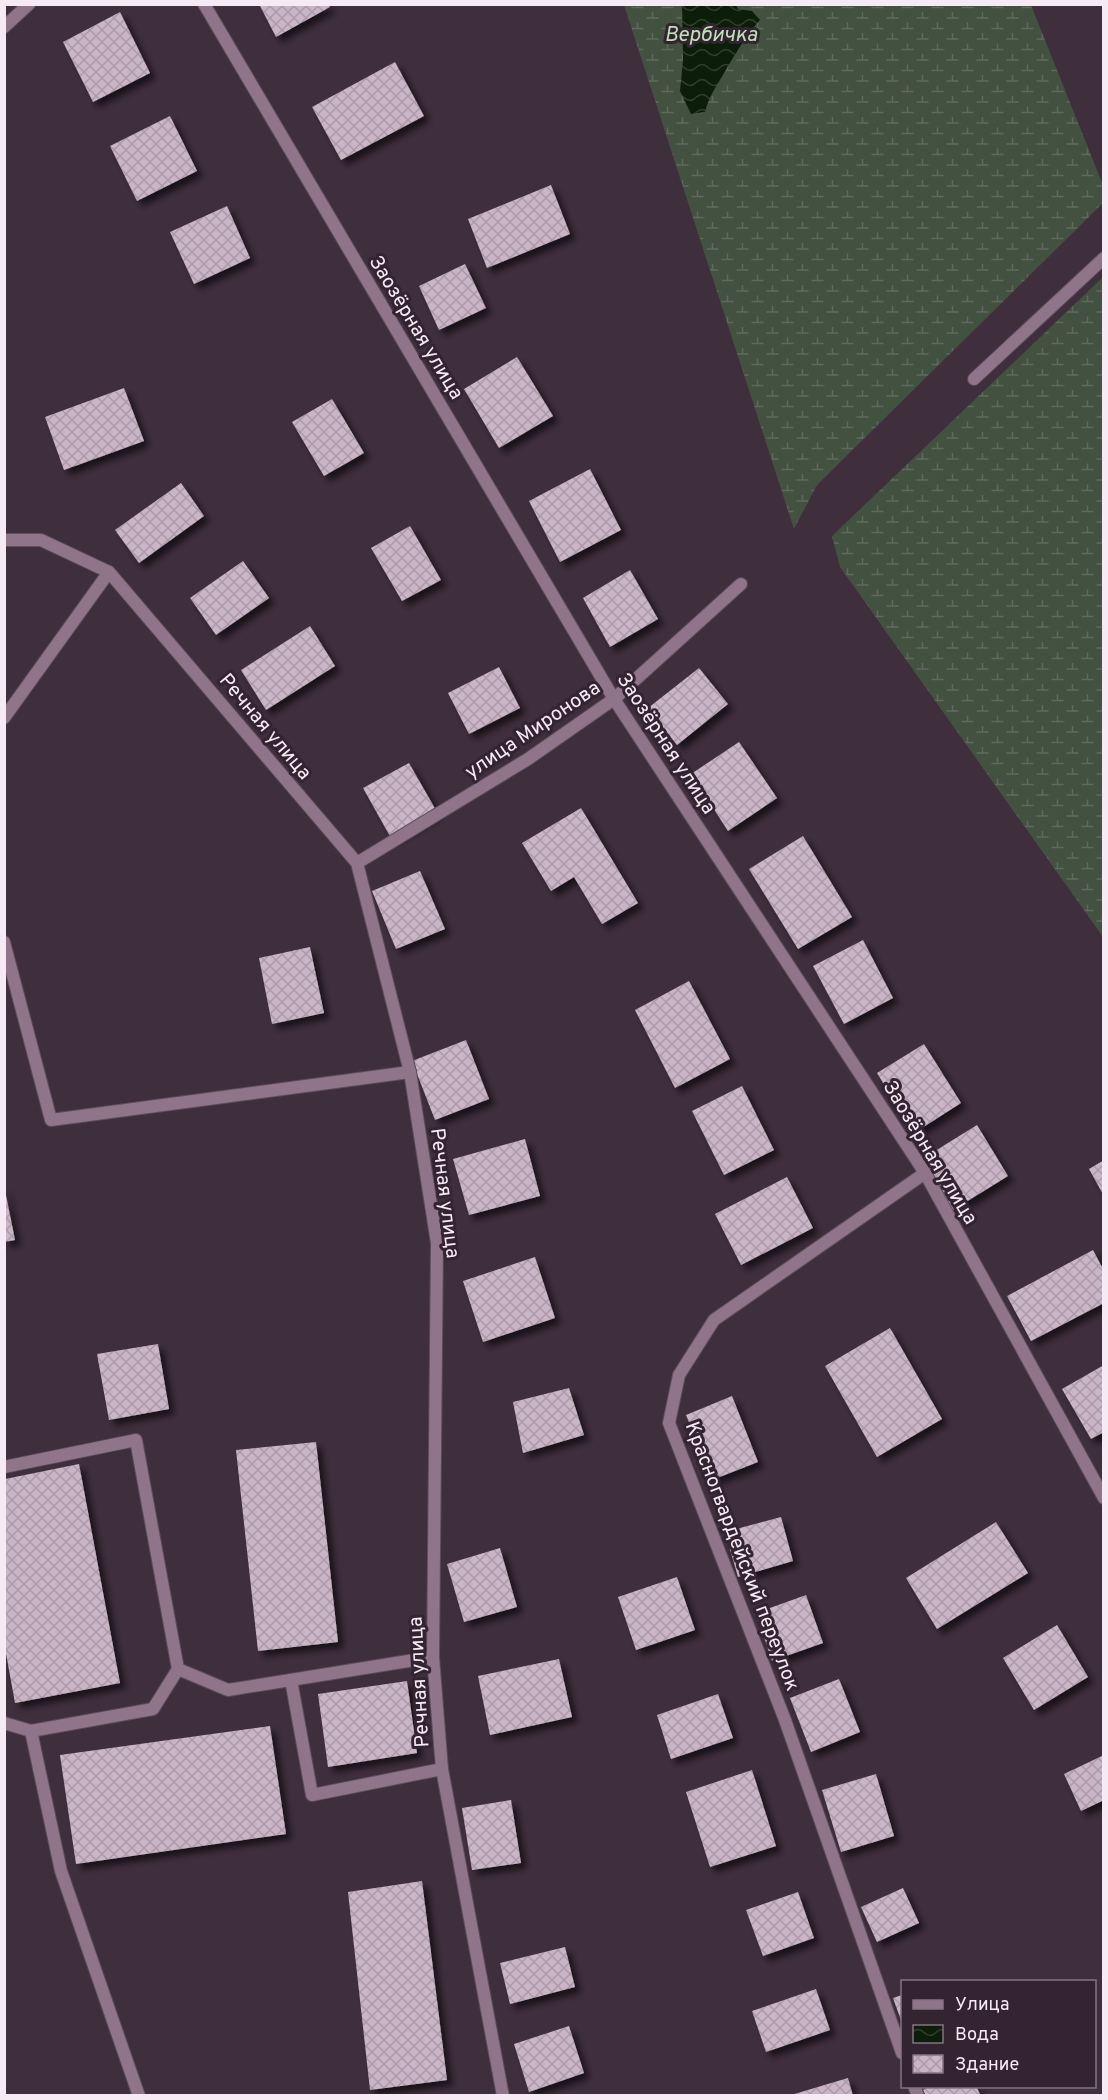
<svg xmlns="http://www.w3.org/2000/svg" width="1108" height="2100" font-family="Overpass,sans-serif">
<style>
.wetland{fill:url(#wetland-marsh)}
.water{fill:url(#water-waves)}
.building{fill:url(#building-cross-hatch);filter:url(#shadow)}
.lines{fill:none;stroke-linecap:round;stroke-linejoin:round}
.lane-casing{stroke:#5c4c59;stroke-width:14}
.street-casing{stroke:#5c4c59;stroke-width:14}
.lane{stroke:#8f748a;stroke-width:12}
.street{stroke:#8f748a;stroke-width:12}
.labels{text-anchor:middle;stroke-width:6;stroke-linejoin:round;paint-order:stroke}
.street-label{font-size:20px;fill:#f6ebf4;stroke:#342432}
.water-label{font-size:21px;font-style:italic;fill:#bce4b6;stroke:#342432}
</style>
<defs>
<pattern id="wetland-marsh" width="20" height="14" patternUnits="userSpaceOnUse" patternTransform="scale(1.5)"><rect width="20" height="14" fill="#435141"/><path d="M1 5h8M5 5V1M11 12h8M15 12V8" fill="none" stroke="#5f6a5d"/></pattern>
<pattern id="water-waves" width="16" height="10" patternUnits="userSpaceOnUse" patternTransform="scale(1.5)"><rect width="16" height="10" fill="#0c1e09"/><path d="M0 5q4-4 8 0t8 0" fill="none" stroke="#303f2d"/></pattern>
<pattern id="building-cross-hatch" width="8" height="8" patternUnits="userSpaceOnUse" patternTransform="scale(1.5)"><rect width="8" height="8" fill="#cab5c7"/><path d="M0 0l8 8M0 8l8-8" fill="none" stroke="#aa99a8"/></pattern>
<filter id="shadow"><feDropShadow dx="5.5" dy="5.5" stdDeviation="3" flood-color="#0009"/></filter>
</defs>
<rect width="100%" height="100%" fill="#3f2e3c"/>
<g class="wetland">
<path d="M624 5H1031L1103 185V203L817 485 794 529Z"/>
<path d="M1103 277V937L840 567 832 536Z"/>
</g>
<path class="water" d="M682 5H736L738 9 752 11 760 20C745 37 740 47 728 66 719 83 710 93 705 112L691 114 680 91 683 60Z"/>
<g class="building">
<path d="M259 4H329L330 7 276 37Z"/>
<path d="M120 12 150 73 93 102 63 42Z"/>
<path d="M395 62 424 116 341 160 312 107Z"/>
<path d="M170 116 197 171 137 201 110 146Z"/>
<path d="M551 185 570 234 487 268 468 219Z"/>
<path d="M227 206 250 258 194 284 170 232Z"/>
<path d="M465 264 486 308 439 330 419 286Z"/>
<path d="M517 357 553 416 499 448 464 389Z"/>
<path d="M124 388 144 441 64 470 45 417Z"/>
<path d="M332 399 364 453 324 476 292 422Z"/>
<path d="M590 469 621 530 560 562 529 501Z"/>
<path d="M181 483 204 516 139 563 115 530Z"/>
<path d="M410 526 441 580 402 601 371 548Z"/>
<path d="M243 561 269 598 216 635 190 598Z"/>
<path d="M630 570 658 619 610 647 583 598Z"/>
<path d="M310 626 335 666 266 710 241 670Z"/>
<path d="M499 667 520 708 469 734 448 693Z"/>
<path d="M699 668 728 704 677 745 648 708Z"/>
<path d="M739 742 777 798 728 831 691 774Z"/>
<path d="M409 763 437 812 391 838 363 788Z"/>
<path d="M581 808 638 903 602 924 574 877 551 891 522 843Z"/>
<path d="M803 836 852 917 798 949 749 869Z"/>
<path d="M420 871 445 929 396 949 372 891Z"/>
<path d="M863 940 893 998 844 1024 813 966Z"/>
<path d="M310 947 324 1013 272 1024 259 958Z"/>
<path d="M689 981 730 1059 675 1088 635 1010Z"/>
<path d="M466 1040 489 1099 435 1120 412 1061Z"/>
<path d="M924 1044 961 1103 914 1133 877 1073Z"/>
<path d="M742 1086 774 1150 724 1175 692 1111Z"/>
<path d="M977 1125 1008 1176 953 1210 922 1159Z"/>
<path d="M525 1139 540 1196 469 1215 453 1159Z"/>
<path d="M1104 1160V1196L1089 1169Z"/>
<path d="M787 1177 813 1228 741 1265 715 1214Z"/>
<path d="M4 1185 15 1240 4 1242Z"/>
<path d="M1093 1250 1104 1271V1303L1031 1341 1007 1296Z"/>
<path d="M535 1257 555 1318 483 1342 463 1281Z"/>
<path d="M890 1328 942 1419 877 1457 825 1366Z"/>
<path d="M158 1344 169 1409 109 1420 97 1354Z"/>
<path d="M1104 1365V1432L1091 1439 1062 1389Z"/>
<path d="M569 1388 584 1435 523 1453 513 1402Z"/>
<path d="M732 1396 758 1462 712 1480 686 1415Z"/>
<path d="M316 1442 338 1642 258 1651 236 1450Z"/>
<path d="M79 1464 120 1683 15 1703 5 1648V1479Z"/>
<path d="M781 1517 793 1561 738 1577 725 1532Z"/>
<path d="M996 1522 1028 1573 937 1629 906 1578Z"/>
<path d="M500 1548 517 1607 464 1622 447 1564Z"/>
<path d="M677 1577 695 1630 636 1650 618 1597Z"/>
<path d="M806 1595 823 1643 772 1661 756 1613Z"/>
<path d="M1057 1625 1088 1677 1034 1710 1003 1658Z"/>
<path d="M559 1659 572 1717 490 1735 478 1676Z"/>
<path d="M839 1679 860 1732 811 1752 790 1698Z"/>
<path d="M407 1681 417 1753 328 1767 318 1694Z"/>
<path d="M718 1694 733 1738 671 1759 657 1715Z"/>
<path d="M270 1726 286 1834 76 1864 60 1755Z"/>
<path d="M1104 1755V1800L1081 1811 1064 1774Z"/>
<path d="M752 1770 776 1846 710 1867 686 1792Z"/>
<path d="M876 1774 894 1836 841 1852 822 1790Z"/>
<path d="M511 1800 521 1863 472 1870 462 1808Z"/>
<path d="M422 1881 447 2080 370 2090 348 1892Z"/>
<path d="M903 1888 919 1923 877 1942 861 1907Z"/>
<path d="M798 1892 814 1938 763 1956 746 1910Z"/>
<path d="M565 1947 575 1987 510 2004 500 1963Z"/>
<path d="M816 1989 830 2030 766 2052 752 2011Z"/>
<path d="M902 1995V2023L893 1998Z"/>
<path d="M569 2026 584 2073 529 2092 514 2044Z"/>
<path d="M848 2078 853 2096H791V2095Z"/>
<path d="M930 2086H976L981 2096H926L923 2090Z"/>
</g>
<g class="lines">
<defs>
<g id="lane">
<path d="M4 718 109 572"/>
<path d="M4 942 51 1120 410 1072"/>
<path d="M4 1467 136 1440 178 1669 153 1709 31 1731 4 1723"/>
<path d="M178 1669 228 1690 433 1657"/>
<path d="M291 1680 312 1795 442 1769"/>
<path d="M31 1731 61 1871 139 2096"/>
</g>
<g id="street">
<path d="M204 4 614 699 925 1173 1104 1498"/>
<path d="M4 27 29 4"/>
<path d="M974 379 1104 258"/>
<path d="M4 540H41L109 572 357 863 410 1072 437 1243 433 1657 442 1769 503 2096"/>
<path d="M357 863 528 759 614 699 741 584"/>
<path d="M902 2053 785 1720 669 1423 679 1375 714 1320 925 1173"/>
<path d="M914 2086 918 2096"/>
</g>
</defs>
<use href="#lane" class="lane-casing"/>
<use href="#street" class="street-casing"/>
<use href="#lane" class="lane"/>
<use href="#street" class="street"/>
</g>
<g class="labels">
<g class="street-label">
<text transform="translate(417 327) rotate(59)" y="7">Заозёрная улица</text>
<text transform="translate(266 726) rotate(50)" y="7">Речная улица</text>
<text transform="translate(532 729) rotate(-34)" y="7">улица Миронова</text>
<text transform="translate(667 743) rotate(57)" y="7">Заозёрная улица</text>
<text transform="translate(931 1152) rotate(59)" y="7">Заозёрная улица</text>
<text transform="translate(446 1193) rotate(83)" y="7">Речная улица</text>
<text transform="translate(743 1556) rotate(69)" y="7">Красногвардейский переулок</text>
<text transform="translate(418 1682) rotate(-93)" y="7">Речная улица</text>
</g>
<g class="water-label">
<text x="711" y="41">Вербичка</text>
</g>
</g>
<rect width="1108" height="2100" fill="none" stroke="#f6ebf4" stroke-width="12"/>
<rect x="901" y="1980" width="195" height="108" fill="#342432" stroke="#827480" stroke-width="1.5"/>
<rect x="913" y="2000" width="30" height="9" fill="#8f748a" stroke="#827480" stroke-width="1.5"/>
<text x="955" y="2010" font-size="18" fill="#f6ebf4">Улица</text>
<rect x="913" y="2025" width="30" height="18" fill="url(#water-waves)" stroke="#827480" stroke-width="1.5"/>
<text x="955" y="2040" font-size="18" fill="#f6ebf4">Вода</text>
<rect x="913" y="2055" width="30" height="18" fill="url(#building-cross-hatch)" stroke="#827480" stroke-width="1.5"/>
<text x="955" y="2070" font-size="18" fill="#f6ebf4">Здание</text>
</svg>
